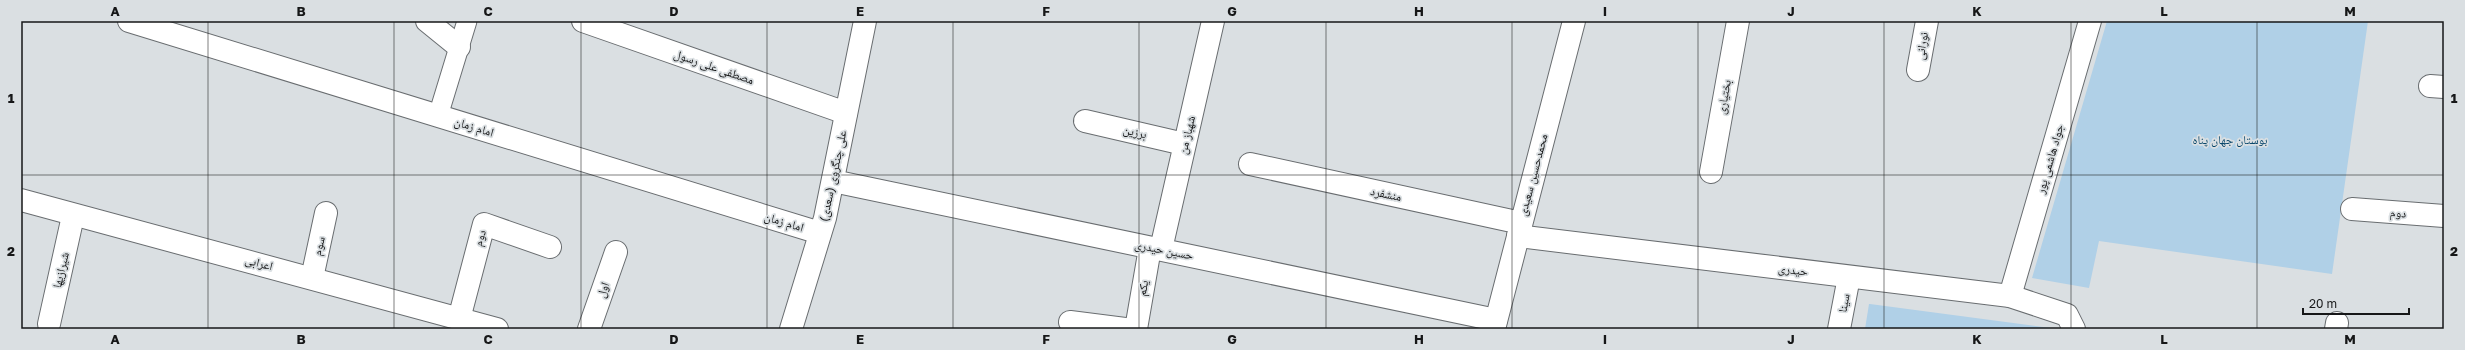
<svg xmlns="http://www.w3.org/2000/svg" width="2465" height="350" font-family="'Golos Text','Noto Naskh Arabic',sans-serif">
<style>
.green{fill:#b0d0e7}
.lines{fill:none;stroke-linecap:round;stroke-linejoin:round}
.service-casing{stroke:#696d70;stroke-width:21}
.minor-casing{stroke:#696d70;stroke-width:24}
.service{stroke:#fff;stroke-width:19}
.minor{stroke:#fff;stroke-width:22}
.grid{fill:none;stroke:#161718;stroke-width:1;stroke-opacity:0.55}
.labels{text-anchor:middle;stroke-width:3.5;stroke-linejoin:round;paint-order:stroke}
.street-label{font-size:12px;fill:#161718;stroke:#dadfe2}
.park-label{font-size:12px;fill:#08466a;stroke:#dadfe2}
.neatline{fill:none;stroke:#161718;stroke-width:1.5}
.grid-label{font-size:13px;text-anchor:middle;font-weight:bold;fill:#161718}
</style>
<rect width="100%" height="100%" fill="#dadfe2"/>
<g class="green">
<path d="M2107 21H2368L2332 274 2099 241 2089 288 2032 278Z"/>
<path d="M1869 304H1870L2058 329H1865Z"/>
</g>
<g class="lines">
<defs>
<path id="service" d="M438 116 467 21"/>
<g id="minor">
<path d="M129 21 820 233"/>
<path d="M427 21 459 47"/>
<path d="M583 21 846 113"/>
<path d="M1918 70 1927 21"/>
<path d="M2430 86 2444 87"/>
<path d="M1085 121 1184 144"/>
<path d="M1250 164 1521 223"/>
<path d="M1711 172 1738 21"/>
<path d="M833 181 1496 320"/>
<path d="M21 200 497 329"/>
<path d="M2352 209 2444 216"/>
<path d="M1518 236 2010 296 2067 315 2074 329"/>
<path d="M1161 249 1213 21"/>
<path d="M312 278 326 213"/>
<path d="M2010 296 2090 21"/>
<path d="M459 319 484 224 550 247"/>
<path d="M1070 322 1125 329"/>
<path d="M49 324 73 216"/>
<path d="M589 329 616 252"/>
<path d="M791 329 825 218 865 21"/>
<path d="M1136 329 1150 248"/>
<path d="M1494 329 1574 21"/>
<path d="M1839 329 1849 277"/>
<path d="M2336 329 2337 323"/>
</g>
</defs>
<use href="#service" class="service-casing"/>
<use href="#minor" class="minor-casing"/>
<use href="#service" class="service"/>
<use href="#minor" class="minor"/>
</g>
<path class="grid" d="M208 21V329M394 21V329M581 21V329M767 21V329M953 21V329M1139 21V329M1326 21V329M1512 21V329M1698 21V329M1884 21V329M2071 21V329M2257 21V329M21 175H2444"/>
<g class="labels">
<g class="street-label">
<text transform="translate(1922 46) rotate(-81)" y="4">نورانی</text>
<text transform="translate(714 67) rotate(19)" y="4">مصطفی علی رسول</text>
<text transform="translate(1724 97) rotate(-80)" y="4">بختیاری</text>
<text transform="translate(474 127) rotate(17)" y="4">امام زمان</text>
<text transform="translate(1135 132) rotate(13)" y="4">برزین</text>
<text transform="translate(1187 135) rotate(-77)" y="4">شهباز من</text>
<text transform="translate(2050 159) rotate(-74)" y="4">جواد هاشمی پور</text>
<text transform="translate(1533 175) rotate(-75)" y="4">محمدحسین سعیدی</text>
<text transform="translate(833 176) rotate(-78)" y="4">علی چنگروی (سعدی)</text>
<text transform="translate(1386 194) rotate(12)" y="4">منشفرد</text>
<text transform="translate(2398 213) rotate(4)" y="4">دوم</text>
<text transform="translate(784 222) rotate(17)" y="4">امام زمان</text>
<text transform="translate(480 238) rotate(-74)" y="4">دوم</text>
<text transform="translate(319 246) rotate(-77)" y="4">سوم</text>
<text transform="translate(1164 250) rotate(11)" y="4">حسین حیدری</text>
<text transform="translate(259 263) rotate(15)" y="4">اعرابی</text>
<text transform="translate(61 270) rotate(-77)" y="4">شیرازیها</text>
<text transform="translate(1793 270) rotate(7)" y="4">حیدری</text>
<text transform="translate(1143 288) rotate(-80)" y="4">یکم</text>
<text transform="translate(603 290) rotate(-71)" y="4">اول</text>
<text transform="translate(1844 303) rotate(-79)" y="4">سینا</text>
</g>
<g class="park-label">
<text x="2230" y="144">بوستان جهان پناه</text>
</g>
</g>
<rect width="2465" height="350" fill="none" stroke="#dadfe2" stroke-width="44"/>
<path d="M2303 308v6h106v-6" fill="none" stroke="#161718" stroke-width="2"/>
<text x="2309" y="308" font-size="12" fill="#161718" stroke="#dadfe2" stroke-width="3" paint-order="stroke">20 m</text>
<rect x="22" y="22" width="2421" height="306" class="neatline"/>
<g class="grid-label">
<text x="115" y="16">A</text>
<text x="301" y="16">B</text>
<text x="488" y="16">C</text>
<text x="674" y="16">D</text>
<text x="860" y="16">E</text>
<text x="1046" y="16">F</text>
<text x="1232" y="16">G</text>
<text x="1419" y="16">H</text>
<text x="1605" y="16">I</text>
<text x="1791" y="16">J</text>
<text x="1977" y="16">K</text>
<text x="2164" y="16">L</text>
<text x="2350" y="16">M</text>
<text x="11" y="103">1</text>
<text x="2454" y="103">1</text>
<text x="11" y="256">2</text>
<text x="2454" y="256">2</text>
<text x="115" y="344">A</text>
<text x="301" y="344">B</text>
<text x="488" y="344">C</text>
<text x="674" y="344">D</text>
<text x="860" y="344">E</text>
<text x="1046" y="344">F</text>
<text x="1232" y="344">G</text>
<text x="1419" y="344">H</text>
<text x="1605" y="344">I</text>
<text x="1791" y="344">J</text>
<text x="1977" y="344">K</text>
<text x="2164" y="344">L</text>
<text x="2350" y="344">M</text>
</g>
</svg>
